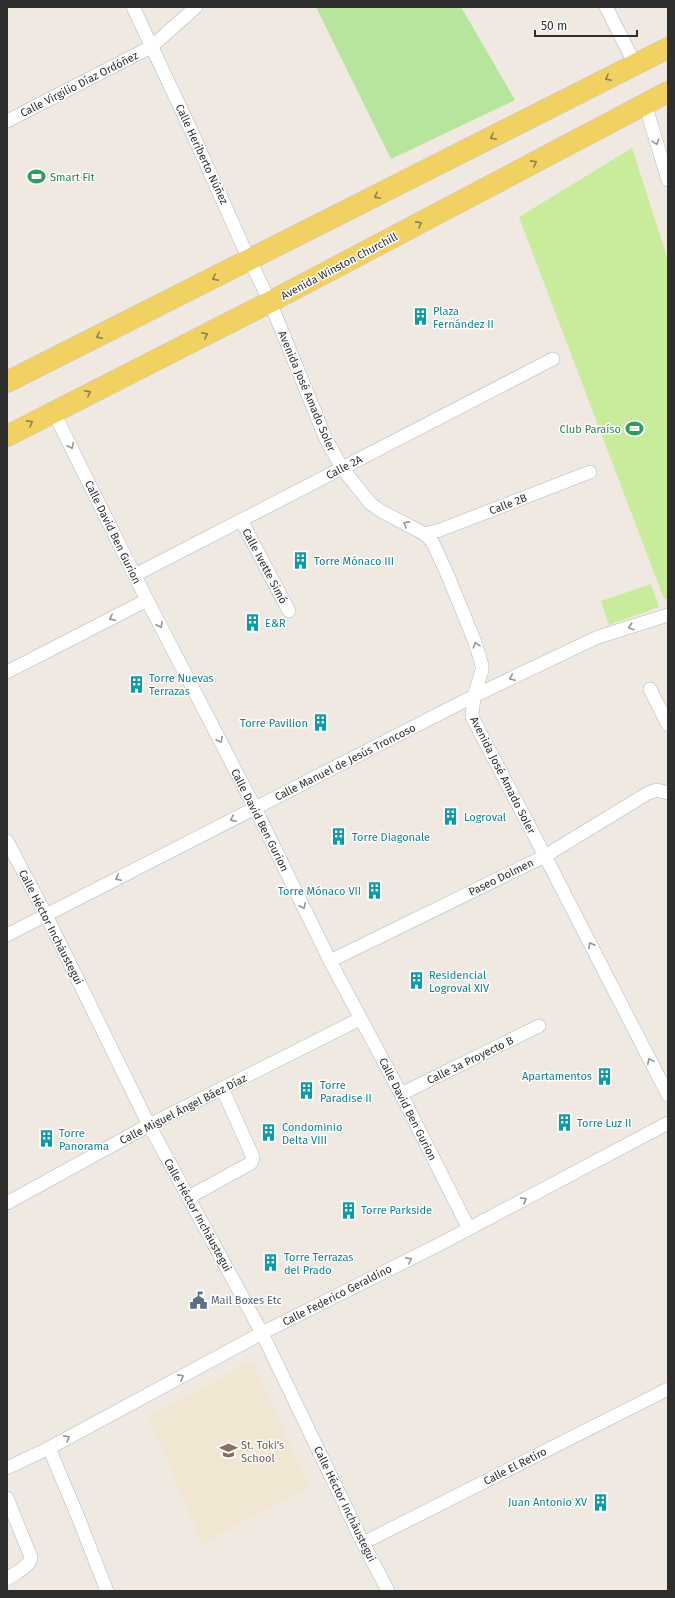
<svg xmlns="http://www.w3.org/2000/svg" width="675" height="1598" font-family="'Fira Sans',sans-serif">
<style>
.education{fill:#f0e6d1}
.green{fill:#b6e59e}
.pitch{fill:#c9ec9a}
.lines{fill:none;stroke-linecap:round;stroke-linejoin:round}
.minor-casing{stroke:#b4b7c1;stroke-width:14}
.primary-casing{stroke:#c9c9c9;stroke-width:22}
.minor{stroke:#fff;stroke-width:13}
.primary{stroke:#f2d163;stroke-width:21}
.oneway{stroke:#908048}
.oneway2{stroke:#969696}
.labels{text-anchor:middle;stroke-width:3;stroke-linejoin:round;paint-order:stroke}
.street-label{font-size:11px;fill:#2e2e2e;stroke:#fff}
.leisure-label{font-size:11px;fill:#27864d;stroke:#fff;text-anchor:start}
.culture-label{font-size:11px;fill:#0d838f;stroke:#fff;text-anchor:start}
.service-label{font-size:11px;fill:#4e5e75;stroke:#fff;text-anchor:start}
.education-label{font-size:11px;fill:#785e54;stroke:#fff;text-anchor:start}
</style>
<rect width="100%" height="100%" fill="#efe9e1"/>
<path class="education" d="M252 1361 309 1486 202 1544 149 1417Z"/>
<path class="green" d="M316 7H461L515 100 391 159Z"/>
<g class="pitch">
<path d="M632 148 668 260V598L664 599 519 217Z"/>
<path d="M651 584 659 607 609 625 601 601Z"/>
</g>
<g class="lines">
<defs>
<g id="minor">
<path d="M133 7 190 128 242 244 270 302 326 439 342 468 370 503 381 511 425 534 433 543 448 576 475 642 482 665V670L474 696 472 717 545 856 668 1095"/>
<path d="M606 7 635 64"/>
<path d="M645 104 668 180"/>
<path d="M7 121 151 47 196 7"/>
<path d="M53 411 147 600 255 808 330 961 401 1094 469 1229"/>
<path d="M241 520 289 611"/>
<path d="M425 534 440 530 590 472"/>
<path d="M135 575 553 359"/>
<path d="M7 672 147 600"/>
<path d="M650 689 668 725"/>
<path d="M7 841 46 915 149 1125 262 1333 363 1543 388 1591"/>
<path d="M7 935 474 696 598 637 668 615"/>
<path d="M330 961 545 856 648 793 657 790 668 793"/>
<path d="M401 1094 539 1026"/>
<path d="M189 1197 251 1163 253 1157 222 1088"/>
<path d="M7 1203 149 1125 360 1019"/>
<path d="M49 1448 78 1517 107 1591"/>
<path d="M7 1468 49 1448 262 1333 440 1244 668 1123"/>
<path d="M7 1498 31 1557C30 1567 15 1573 7 1579"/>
<path d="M363 1543 668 1389"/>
</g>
<g id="primary">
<path d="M7 382 668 48"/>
<path d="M7 436 270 302 668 92"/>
</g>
</defs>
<use href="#minor" class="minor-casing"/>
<use href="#primary" class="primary-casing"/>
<use href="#minor" class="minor"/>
<use href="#primary" class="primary"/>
</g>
<defs><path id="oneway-chevron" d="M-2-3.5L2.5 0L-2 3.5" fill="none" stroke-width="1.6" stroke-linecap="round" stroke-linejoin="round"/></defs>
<g class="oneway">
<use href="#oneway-chevron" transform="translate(608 78) rotate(153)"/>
<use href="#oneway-chevron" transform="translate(493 137) rotate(153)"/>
<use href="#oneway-chevron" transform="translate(534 163) rotate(-28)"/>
<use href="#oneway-chevron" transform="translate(377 196) rotate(153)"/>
<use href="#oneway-chevron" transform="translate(419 224) rotate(-28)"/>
<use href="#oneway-chevron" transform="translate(215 278) rotate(153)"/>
<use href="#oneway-chevron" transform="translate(205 335) rotate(-27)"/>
<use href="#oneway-chevron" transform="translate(99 336) rotate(153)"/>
<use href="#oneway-chevron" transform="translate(88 393) rotate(-27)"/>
<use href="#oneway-chevron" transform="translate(30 423) rotate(-28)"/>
</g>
<g class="oneway2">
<use href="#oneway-chevron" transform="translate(656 142) rotate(73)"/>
<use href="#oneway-chevron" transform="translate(71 446) rotate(64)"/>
<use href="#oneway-chevron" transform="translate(406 524) rotate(-151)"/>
<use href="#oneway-chevron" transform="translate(112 618) rotate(153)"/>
<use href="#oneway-chevron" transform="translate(160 625) rotate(63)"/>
<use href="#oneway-chevron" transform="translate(631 627) rotate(162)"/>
<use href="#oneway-chevron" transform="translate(476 645) rotate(-108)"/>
<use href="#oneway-chevron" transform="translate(512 678) rotate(155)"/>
<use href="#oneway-chevron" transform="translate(220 740) rotate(63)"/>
<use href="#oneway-chevron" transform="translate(233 819) rotate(153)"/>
<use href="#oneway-chevron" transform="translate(118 878) rotate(153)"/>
<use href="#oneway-chevron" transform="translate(303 906) rotate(64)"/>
<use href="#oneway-chevron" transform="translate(591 945) rotate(-117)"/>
<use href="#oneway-chevron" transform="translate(650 1061) rotate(-117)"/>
<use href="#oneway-chevron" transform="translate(524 1200) rotate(-28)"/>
<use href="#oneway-chevron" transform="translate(409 1260) rotate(-27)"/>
<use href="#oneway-chevron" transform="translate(181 1377) rotate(-28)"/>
<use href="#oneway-chevron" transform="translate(67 1438) rotate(-28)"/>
</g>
<defs>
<symbol id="stadium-bare" viewBox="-9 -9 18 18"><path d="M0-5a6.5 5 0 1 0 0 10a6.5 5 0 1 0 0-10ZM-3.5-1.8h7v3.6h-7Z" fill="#2e9e5b" stroke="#fff" stroke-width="2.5" paint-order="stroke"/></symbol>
<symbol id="building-bare" viewBox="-9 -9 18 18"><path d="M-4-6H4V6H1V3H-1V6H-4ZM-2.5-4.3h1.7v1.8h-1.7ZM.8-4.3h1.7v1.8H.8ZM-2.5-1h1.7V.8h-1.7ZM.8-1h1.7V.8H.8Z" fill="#0f9aa8" stroke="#fff" stroke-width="2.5" paint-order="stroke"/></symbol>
<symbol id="civic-bare" viewBox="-9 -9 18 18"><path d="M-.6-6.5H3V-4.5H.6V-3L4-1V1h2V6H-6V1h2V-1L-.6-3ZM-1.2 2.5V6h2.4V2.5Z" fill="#5c6f8a" stroke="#fff" stroke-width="2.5" paint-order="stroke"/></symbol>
<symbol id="school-bare" viewBox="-9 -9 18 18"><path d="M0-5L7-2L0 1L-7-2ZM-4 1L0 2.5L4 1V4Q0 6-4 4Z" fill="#8d6e63" stroke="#fff" stroke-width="2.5" paint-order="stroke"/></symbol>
</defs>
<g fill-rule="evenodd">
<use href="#stadium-bare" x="24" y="164" width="25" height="25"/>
<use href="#building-bare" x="408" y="304" width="25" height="25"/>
<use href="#stadium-bare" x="622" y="416" width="25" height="25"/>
<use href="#building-bare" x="288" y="548" width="25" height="25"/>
<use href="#building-bare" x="240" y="610" width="25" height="25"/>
<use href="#building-bare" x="124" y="672" width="25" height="25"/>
<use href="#building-bare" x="308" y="710" width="25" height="25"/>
<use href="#building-bare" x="438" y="804" width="25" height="25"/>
<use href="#building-bare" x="326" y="824" width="25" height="25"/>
<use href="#building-bare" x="362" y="878" width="25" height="25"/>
<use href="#building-bare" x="404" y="968" width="25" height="25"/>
<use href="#building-bare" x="592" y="1064" width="25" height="25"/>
<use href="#building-bare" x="294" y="1078" width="25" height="25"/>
<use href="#building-bare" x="552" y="1110" width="25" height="25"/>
<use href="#building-bare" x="256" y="1120" width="25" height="25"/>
<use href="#building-bare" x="34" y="1126" width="25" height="25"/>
<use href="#building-bare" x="336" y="1198" width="25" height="25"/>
<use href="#building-bare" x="258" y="1250" width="25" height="25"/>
<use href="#civic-bare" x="186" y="1288" width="25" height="25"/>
<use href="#school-bare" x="216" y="1438" width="25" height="25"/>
<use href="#building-bare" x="588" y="1490" width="25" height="25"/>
</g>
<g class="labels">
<g class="street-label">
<text transform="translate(79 84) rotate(-27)" y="4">Calle Virgilio Díaz Ordóñez</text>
<text transform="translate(202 154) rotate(65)" y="4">Calle Heriberto Núñez</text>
<text transform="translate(339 266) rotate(-28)" y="4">Avenida Winston Churchill</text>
<text transform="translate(307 391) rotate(67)" y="4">Avenida José Amado Soler</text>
<text transform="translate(344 467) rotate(-27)" y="4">Calle 2A</text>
<text transform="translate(508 504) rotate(-21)" y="4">Calle 2B</text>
<text transform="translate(113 532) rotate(64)" y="4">Calle David Ben Gurion</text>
<text transform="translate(265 566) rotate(62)" y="4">Calle Ivette Simó</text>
<text transform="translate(345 762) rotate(-27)" y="4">Calle Manuel de Jesús Troncoso</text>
<text transform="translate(503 775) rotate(63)" y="4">Avenida José Amado Soler</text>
<text transform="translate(260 820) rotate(63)" y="4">Calle David Ben Gurion</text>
<text transform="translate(501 877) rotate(-26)" y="4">Paseo Dolmen</text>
<text transform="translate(51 927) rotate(63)" y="4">Calle Héctor Incháustegui</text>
<text transform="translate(470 1060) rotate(-26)" y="4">Calle 3a Proyecto B</text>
<text transform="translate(183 1109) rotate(-27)" y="4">Calle Miguel Ángel Báez Díaz</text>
<text transform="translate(408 1109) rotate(63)" y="4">Calle David Ben Gurion</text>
<text transform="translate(198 1215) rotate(61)" y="4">Calle Héctor Incháustegui</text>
<text transform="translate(337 1295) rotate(-27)" y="4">Calle Federico Geraldino</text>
<text transform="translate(515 1466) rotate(-27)" y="4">Calle El Retiro</text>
<text transform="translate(345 1504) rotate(64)" y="4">Calle Héctor Incháustegui</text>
</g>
<g class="leisure-label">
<text x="50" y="181">Smart Fit</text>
<text x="621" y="433" text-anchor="end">Club Paraíso</text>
</g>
<g class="culture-label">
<text x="433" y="315">Plaza<tspan x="433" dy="13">Fernández II</tspan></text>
<text x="314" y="565">Torre Mónaco III</text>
<text x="265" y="627">E&amp;R</text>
<text x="149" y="682">Torre Nuevas<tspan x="149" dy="13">Terrazas</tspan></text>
<text x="308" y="727" text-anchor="end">Torre Pavilion</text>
<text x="464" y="821">Logroval</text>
<text x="352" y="841">Torre Diagonale</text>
<text x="361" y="895" text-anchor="end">Torre Mónaco VII</text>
<text x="429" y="979">Residencial<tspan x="429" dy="13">Logroval XIV</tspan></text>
<text x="592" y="1080" text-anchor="end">Apartamentos</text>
<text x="320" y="1089">Torre<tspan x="320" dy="13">Paradise II</tspan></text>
<text x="577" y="1127">Torre Luz II</text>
<text x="282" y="1131">Condominio<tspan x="282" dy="13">Delta VIII</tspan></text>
<text x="59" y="1137">Torre<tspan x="59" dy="13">Panorama</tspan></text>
<text x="361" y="1214">Torre Parkside</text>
<text x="284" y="1261">Torre Terrazas<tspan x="284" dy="13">del Prado</tspan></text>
<text x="587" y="1506" text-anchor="end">Juan Antonio XV</text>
</g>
<g class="service-label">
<text x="211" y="1304">Mail Boxes Etc</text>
</g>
<g class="education-label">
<text x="241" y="1449">St. Toki's<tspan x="241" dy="13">School</tspan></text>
</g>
</g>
<rect width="675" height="1598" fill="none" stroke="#2e2e2e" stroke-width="16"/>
<path d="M535 30v6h102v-6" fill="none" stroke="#2e2e2e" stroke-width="2"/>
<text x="541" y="30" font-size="12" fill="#2e2e2e" stroke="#ffffff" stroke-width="3" paint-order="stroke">50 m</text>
</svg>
